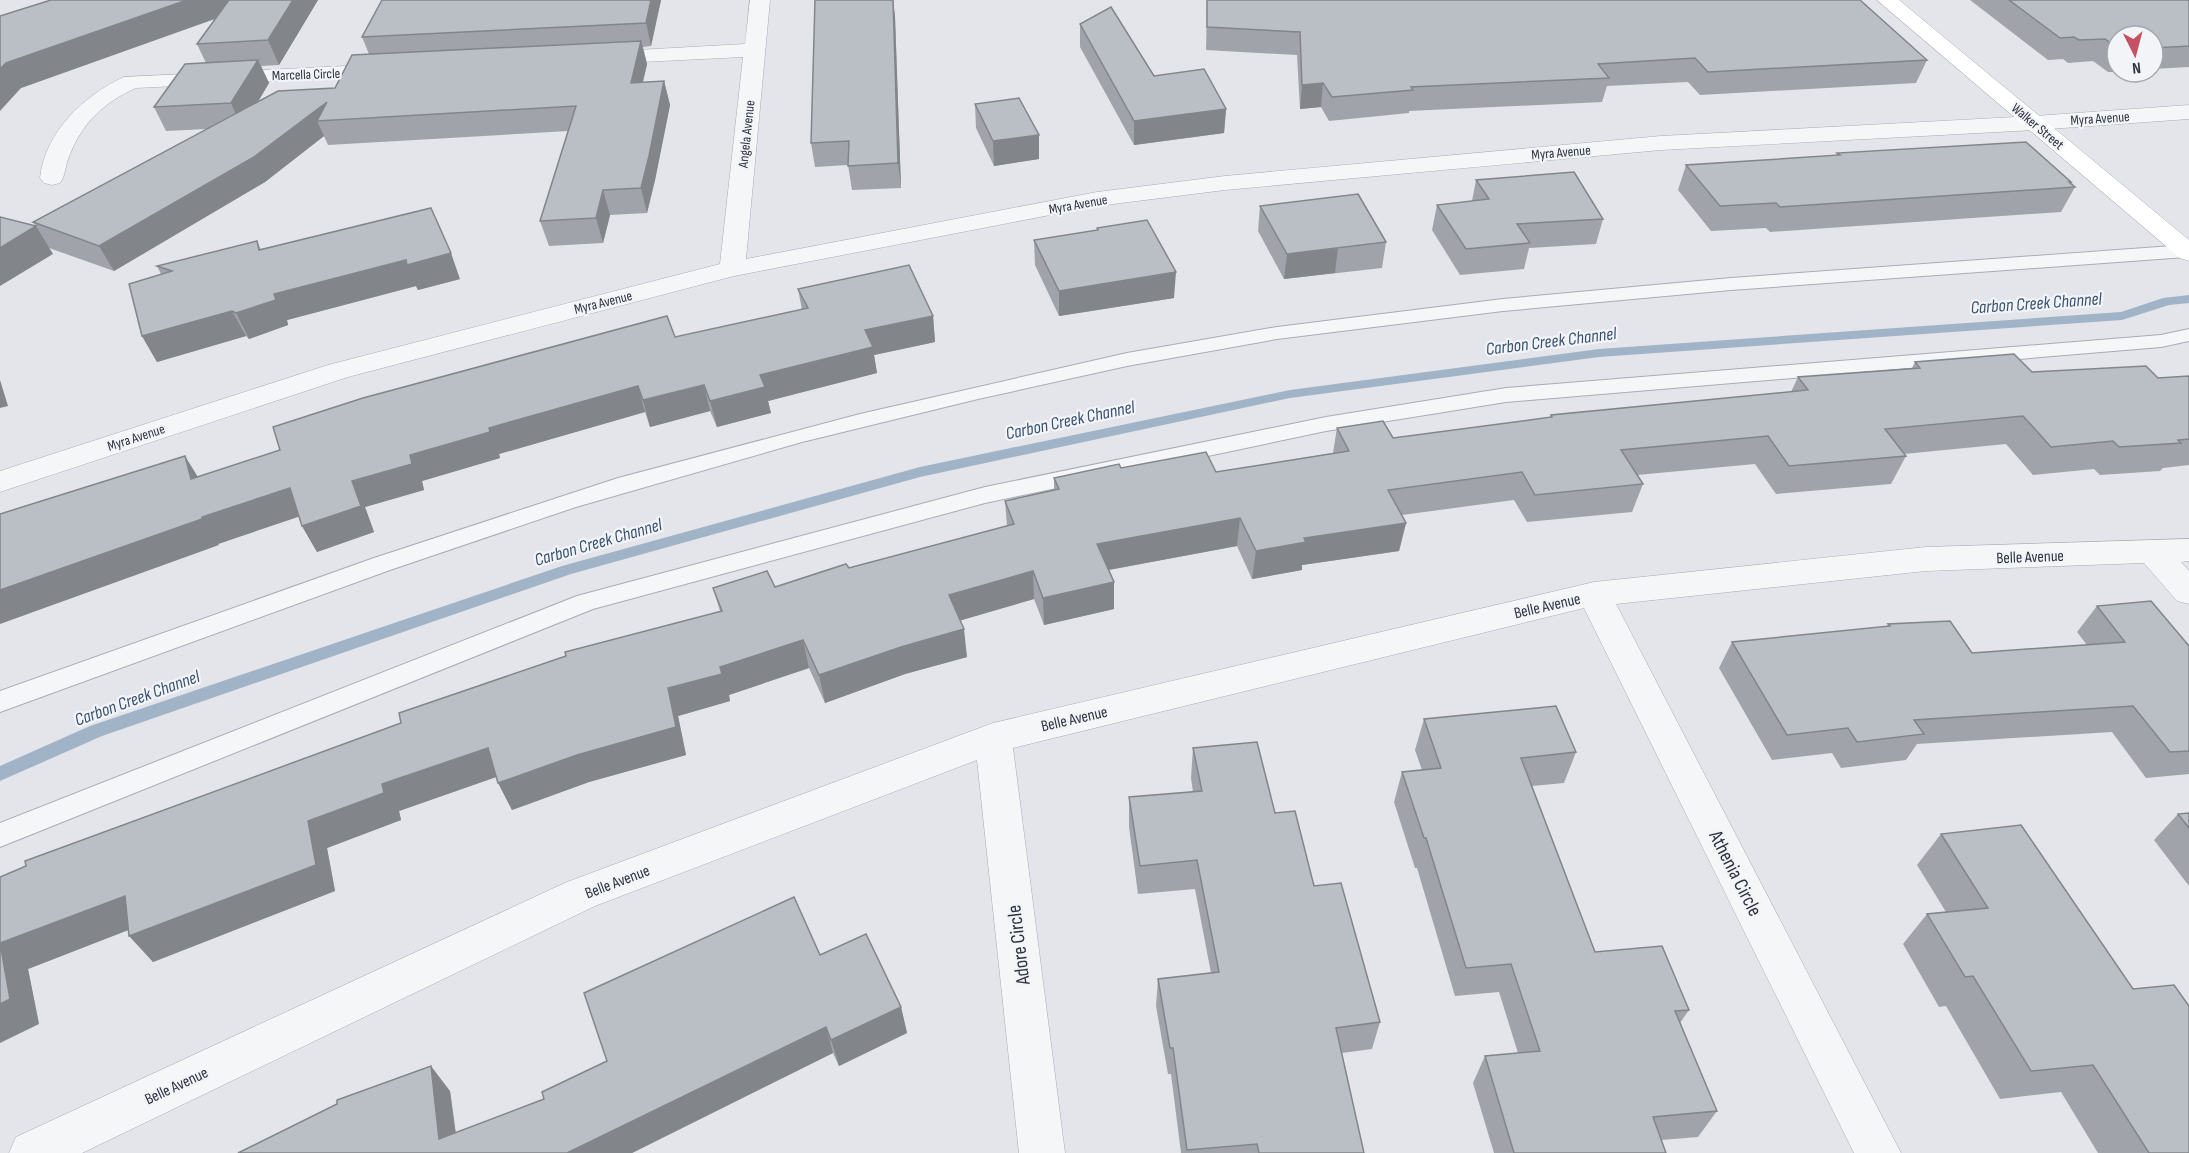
<svg xmlns="http://www.w3.org/2000/svg" width="2189" height="1153" font-family="'Sofia Sans Condensed',sans-serif">
<style>
.lines{fill:none;stroke-linecap:round;stroke-linejoin:round}
.stream{fill:#a1b3c7;fill-rule:evenodd}
.lane-casing{stroke:#a8acb4;stroke-width:2}
.street-casing{stroke:#a8acb4;stroke-width:1}
.secondary-casing{stroke:#a8acb4;stroke-width:1}
.lane{fill:#f5f6f8;fill-rule:evenodd}
.street{fill:#f5f6f8;fill-rule:evenodd}
.secondary{fill:#fff;fill-rule:evenodd}
.wall{fill:#a0a4aa}
.shaded-wall{fill:#82868b}
.building{fill:#babfc6;stroke:#82868b;stroke-width:1.5}
.labels{text-anchor:middle;stroke-width:4.5;stroke-linejoin:round;paint-order:stroke}
.far-street-label{font-size:14px;fill:#2c3341;stroke:#f2f4f7}
.street-label{font-size:16px;fill:#2c3341;stroke:#f2f4f7}
.water-label{font-size:18px;font-style:italic;fill:#395272;stroke:#f2f4f7}
.near-street-label{font-size:20px;fill:#2c3341;stroke:#f2f4f7}
</style>
<rect width="100%" height="100%" fill="#e3e5ea"/>
<g class="lines">
<path class="stream" d="M2189 295V303L2169 305 2122 320 1599 357 1290 398 920 477 571 574 102 736 0 781V766L90 726 562 566 920 467 1290 390 1599 349 2121 312 2163 298Z"/>
<defs>
<g id="lane">
<path d="M2186 245 2189 246V256L2186 257 1731 290 1503 311 1277 339 1127 366 978 399 802 442 576 507 390 570 0 712V691L374 558 618 478 860 414 1127 353 1277 327 1503 299 1731 278Z"/>
<path d="M2189 329V341L2161 347 1506 402 1326 431 985 503 593 609 0 847V823L577 596 985 487 1326 417 1506 388 2161 335Z"/>
</g>
<g id="street">
<path d="M750 0H770L746 259 1097 192 1225 176 1661 136 2035 116 2189 105V119L2035 130 1661 150 1225 190 1097 206 734 276 348 377 0 492V471L328 365 720 264 743 57 601 64 593 63 590 58 593 53 601 52 745 44Z"/>
<path d="M388 64 396 65 399 70 396 75 136 88C104 102 81 124 69 157 65 165 66 175 60 183L52 185 44 183 40 178C45 132 84 95 124 77Z"/>
<path d="M2189 539V561L2181 562 2189 571V604L2177 601 2144 563 1926 571 1616 604 1901 1153H1854L1584 608 1013 748 1065 1153H1019L977 760 595 906 82 1153H9L16 1137 567 882 993 723 1594 582 1926 547Z"/>
</g>
<path id="secondary" d="M1877 0H1899L2189 240V261L2180 258Z"/>
</defs>
<use href="#lane" class="lane-casing"/>
<use href="#street" class="street-casing"/>
<use href="#secondary" class="secondary-casing"/>
<use href="#lane" class="lane"/>
<use href="#street" class="street"/>
<use href="#secondary" class="secondary"/>
</g>
<g class="wall">
<path d="M51 0H318L279 65 261 66 269 83 258 102 335 88 369 54 362 37 661 0 651 46 643 47 647 64 643 82 664 81 670 105 655 180 647 213 610 215 603 243 549 246 540 221 568 131 328 145 324 136 265 182 114 271 49 248 33 222 207 129 166 131 154 107 206 63 197 44 215 19 21 88Z"/>
<path d="M893 0 895 17 901 188 852 190 848 165 815 167 811 143Z"/>
<path d="M1207 0 1927 60 1916 83 1700 95 1688 82 1607 86 1602 102 1409 111V113L1329 121 1321 107 1300 109 1297 55 1206 50Z"/>
<path d="M1970 0H2189V67L2153 69V36H2117V72H2108L2093 61 2068 63 2063 59 2048 60Z"/>
<path d="M1080 24 1154 76 1226 109 1224 133 1134 145 1080 47Z"/>
<path d="M975 104 1039 159 994 166 976 128Z"/>
<path d="M1837 153 2071 182 2070 183 2075 187 2061 212 1770 232 1766 228 1711 231 1678 190 1686 165 1836 156Z"/>
<path d="M1476 180 1603 219 1596 244 1529 248 1524 269 1460 275 1432 230 1437 205 1472 201Z"/>
<path d="M1260 206 1386 242 1382 268 1284 279 1258 231Z"/>
<path d="M1097 228 1174 298 1059 316 1035 265 1034 240 1097 230Z"/>
<path d="M257 241 261 250 460 279 418 290 416 286 287 320 288 325 249 339 246 336 157 362 142 336 161 274 157 266Z"/>
<path d="M798 289 933 316 935 342 874 355 877 373 768 401 771 413 717 427 710 411 650 427 645 412 499 454 500 458 422 481 424 490 365 507 374 532 317 552 302 526 299 516 218 544 219 545 198 477 675 337 802 310Z"/>
<path d="M1915 362 2032 372 2158 378 2189 376V465L2163 468 2160 471 2100 475 2094 469 2033 475 2006 444 1904 454 1906 456 1891 484 1776 494 1755 464 1637 475 1643 484 1632 512 1527 522 1514 500 1402 515 1406 523 1399 551 1302 565V570L1252 579 1237 546 1109 570 1114 582V609L1044 625 1034 599 960 620 967 657 905 674 825 703 809 668 729 695 730 701 678 716 686 755 589 782 512 810 496 777 399 811 401 820 327 848 335 891 153 962 128 930 28 969 39 1024 0 877 720 611 713 588 775 587 1007 526 1005 501 1054 490V478L1121 468 1216 472 1333 453 1337 428 1393 438 1550 417 1551 415 1791 392 1798 377 1912 368Z"/>
<path d="M2097 606 2189 646V774L2146 778 2112 732 1917 744 1906 760 1841 768 1832 753 1772 760 1719 668 1732 642 1887 627 1888 624 1972 653 2087 645 2077 632Z"/>
<path d="M1424 719 1576 752 1564 783 1532 786 1595 952 1689 1010 1680 1023 1717 1111 1698 1137 1661 1140 1666 1153H1494L1473 1083 1485 1056 1518 1053 1499 992 1455 996 1417 868H1415L1394 802 1402 772 1422 770 1415 750Z"/>
<path d="M1193 748 1275 813 1314 886 1380 1022 1372 1049 1342 1053 1364 1153H1181L1171 1074H1168L1156 1006 1158 979 1211 973 1195 889 1138 894 1129 827V797L1193 792 1191 778Z"/>
<path d="M2189 813V886L2154 840 2178 814Z"/>
<path d="M1941 834 2189 1153H2098L2061 1092 2000 1099 1946 1006 1939 1007 1903 944 1927 914 1946 912 1917 865Z"/>
<path d="M820 955 901 1007 907 1033 839 1066 833 1053 632 1153H238L450 1091 456 1133 544 1099 607 1061Z"/>
</g>
<g class="shaded-wall">
<path d="M187 0H251L253 5 21 88 0 111V69L6 63Z"/>
<path d="M293 0H318L279 65 268 40Z"/>
<path d="M651 0H661L651 46 646 23Z"/>
<path d="M893 0 895 17 901 188 898 163Z"/>
<path d="M641 41 647 64 637 107 631 83Z"/>
<path d="M258 60 269 83 242 128 231 103Z"/>
<path d="M664 81 670 105 655 180 647 213 641 188Z"/>
<path d="M1323 83 1321 107 1300 109 1302 85Z"/>
<path d="M327 102 317 121 324 136 265 182 114 271 99 246Z"/>
<path d="M1226 109 1224 133 1134 145V121Z"/>
<path d="M1039 135V159L994 166 993 141Z"/>
<path d="M603 190 610 215 603 243 596 218Z"/>
<path d="M36 226 53 254 0 286V248Z"/>
<path d="M1338 248 1335 273 1284 279 1287 254Z"/>
<path d="M451 253 460 279 418 290 416 286 287 320 288 325 249 339 236 313 274 294 406 260Z"/>
<path d="M1176 272 1174 298 1059 316V291Z"/>
<path d="M232 311 246 336 157 362 142 336Z"/>
<path d="M933 316 935 342 874 355 877 373 768 401 771 413 717 427 710 401 760 375 865 330Z"/>
<path d="M0 380 8 406 0 408Z"/>
<path d="M704 385 710 411 650 427 643 400Z"/>
<path d="M638 386 645 412 499 454 500 458 422 481 424 490 365 507 374 532 317 552 302 526 352 481 410 455 489 428Z"/>
<path d="M185 456 201 482 191 479Z"/>
<path d="M290 488 304 515 218 544 219 545 0 624V590L202 517Z"/>
<path d="M1240 518 1237 546 1097 572V544Z"/>
<path d="M1406 523 1399 551 1302 565V570L1252 579 1256 551 1304 538Z"/>
<path d="M1033 571 1034 599 952 623 949 595Z"/>
<path d="M1114 582V609L1044 625 1043 598Z"/>
<path d="M964 629 967 657 905 674 825 703 819 675 901 647Z"/>
<path d="M803 640 809 668 729 695 730 701 678 716 686 755 589 782 512 810 498 783 668 688 720 667Z"/>
<path d="M488 748 502 775 399 811 401 820 327 848 335 891 153 962 129 936 308 821 382 784Z"/>
<path d="M125 896 149 922 28 969 39 1024 0 1043V943Z"/>
<path d="M901 1007 907 1033 839 1066 831 1040Z"/>
<path d="M826 1027 833 1053 632 1153H567Z"/>
<path d="M431 1066 450 1091 458 1153 439 1139Z"/>
</g>
<g class="building">
<path d="M51 0H187L6 63 0 69V16Z"/>
<path d="M229 0H293L268 40 197 44Z"/>
<path d="M382 0H651L646 23 362 37Z"/>
<path d="M815 0H893L898 163 848 166 849 141 811 143Z"/>
<path d="M1207 0H1860L1927 60 1708 72 1695 58 1598 64 1609 78 1411 87 1413 90 1332 97 1323 83 1302 85 1300 32 1207 27Z"/>
<path d="M2009 0H2189V46L2153 48V36H2117V47L2105 39 2079 40 2074 37 2060 38Z"/>
<path d="M1111 7 1154 76 1204 69 1226 109 1134 121 1080 24Z"/>
<path d="M641 41 631 83 664 81 649 156 641 188 603 190 596 218 540 221 576 106 317 121 327 102 254 157 99 246 33 222 278 91 335 88 352 55Z"/>
<path d="M258 60 231 103 154 107 185 64Z"/>
<path d="M1019 98 1039 135 993 141 975 104Z"/>
<path d="M2026 142 2071 182H2069L2075 187 1780 207 1776 203 1720 206 1686 165 1840 155 1837 153Z"/>
<path d="M1574 172 1603 219 1517 224 1530 243 1466 249 1437 205 1489 199 1476 180Z"/>
<path d="M1358 194 1386 242 1287 254 1260 206Z"/>
<path d="M431 208 451 253 407 265 406 260 274 294 276 300 236 313 232 311 142 336 129 284 172 271 157 266 257 241 259 250Z"/>
<path d="M0 217 36 226 0 248Z"/>
<path d="M1147 220 1176 272 1059 291 1034 240 1098 230 1097 228Z"/>
<path d="M909 265 933 316 865 330 873 347 760 375 765 387 710 401 704 385 643 400 638 386 489 428 490 432 410 455 412 464 352 481 361 506 302 526 290 488 202 517V519L0 590V514L185 456 191 479 280 450 273 427 363 398 667 316 675 337 808 308 798 289Z"/>
<path d="M2014 354 2032 372 2146 366 2158 378 2189 376V439L2178 440 2181 443 2119 447 2113 441 2051 447 2023 416 1885 429 1906 456 1789 466 1768 436 1621 450 1643 484 1535 495 1522 472 1388 490 1406 523 1304 538 1306 542 1256 551 1240 518 1097 544 1114 582 1043 598 1033 571 949 595 964 629 901 647 819 675 803 640 720 667 722 674 668 688 676 727 577 755 498 783 488 748 382 784 384 793 308 821 316 865 129 936 125 896 0 943 10 999 0 1004V877L26 866 25 861 401 723 399 713 566 656 565 652 722 611 713 588 767 571 775 587 846 564 849 568 1014 524 1005 501 1059 489 1054 478 1119 464 1121 468 1206 452 1216 472 1349 451 1337 428 1383 421 1393 438 1552 417 1551 415 1808 390 1798 377 1920 368 1915 362Z"/>
<path d="M2151 601 2189 646V751L2170 752 2133 706 1914 720 1924 734 1857 742 1848 728 1787 735 1732 642 1890 626 1888 624 1950 621 1972 653 2125 642 2097 606Z"/>
<path d="M1556 706 1576 752 1521 758 1595 952 1662 946 1689 1010 1675 1011 1717 1111 1653 1117 1666 1153H1514L1485 1056 1540 1051 1511 964 1466 968 1426 838H1424L1402 772 1441 768 1424 719Z"/>
<path d="M1257 742 1275 813 1295 811 1314 886 1341 883 1380 1022 1336 1028 1364 1153H1259L1257 1144 1187 1150 1173 1048H1170L1158 979 1219 972 1197 860 1140 866 1129 797 1202 791 1193 748Z"/>
<path d="M2189 813V828L2178 814Z"/>
<path d="M2021 825 2133 989 2174 985 2189 1006V1153H2149L2093 1065 2031 1071 1973 976 1965 977 1927 914 1988 908 1941 834Z"/>
<path d="M794 897 820 955 866 934 901 1007 831 1040 826 1027 567 1153H238L337 1104V1100L431 1066 439 1139 544 1099 542 1092 607 1061 584 993Z"/>
</g>
<g class="labels">
<g class="far-street-label">
<text transform="translate(306 74) rotate(-2)" y="5">Marcella Circle</text>
<text transform="translate(2100 118) rotate(-4)" y="5">Myra Avenue</text>
<text transform="translate(2038 126) rotate(40)" y="5">Walker Street</text>
<text transform="translate(746 134) rotate(-84)" y="5">Angela Avenue</text>
<text transform="translate(1561 152) rotate(-5)" y="5">Myra Avenue</text>
<text transform="translate(1078 204) rotate(-10)" y="5">Myra Avenue</text>
<text transform="translate(603 302) rotate(-14)" y="5">Myra Avenue</text>
<text transform="translate(136 437) rotate(-18)" y="5">Myra Avenue</text>
</g>
<g class="street-label">
<text transform="translate(2030 556) rotate(-2)" y="6">Belle Avenue</text>
<text transform="translate(1547 605) rotate(-13)" y="6">Belle Avenue</text>
<text transform="translate(1074 718) rotate(-13)" y="6">Belle Avenue</text>
<text transform="translate(617 881) rotate(-21)" y="6">Belle Avenue</text>
<text transform="translate(176 1085) rotate(-25)" y="6">Belle Avenue</text>
</g>
<g class="water-label">
<text transform="translate(2036 303) rotate(-4)" y="6">Carbon Creek Channel</text>
<text transform="translate(1551 341) rotate(-7)" y="6">Carbon Creek Channel</text>
<text transform="translate(1070 420) rotate(-12)" y="6">Carbon Creek Channel</text>
<text transform="translate(598 542) rotate(-16)" y="6">Carbon Creek Channel</text>
<text transform="translate(137 698) rotate(-20)" y="6">Carbon Creek Channel</text>
</g>
<g class="near-street-label">
<text transform="translate(1736 873) rotate(63)" y="7">Athenia Circle</text>
<text transform="translate(1018 945) rotate(-97)" y="7">Adore Circle</text>
</g>
</g>
<g transform="translate(2135 54) rotate(174)"><circle r="28" fill="#f2f4f7" stroke="#a3a7ae" stroke-width="1.5"/>
<path d="M0-4.5L10 22L0 15L-10 22Z" fill="#c45264"/>
<text y="-9" font-size="16" font-weight="bold" text-anchor="middle" fill="#2c3341">N</text>
</g>
</svg>
